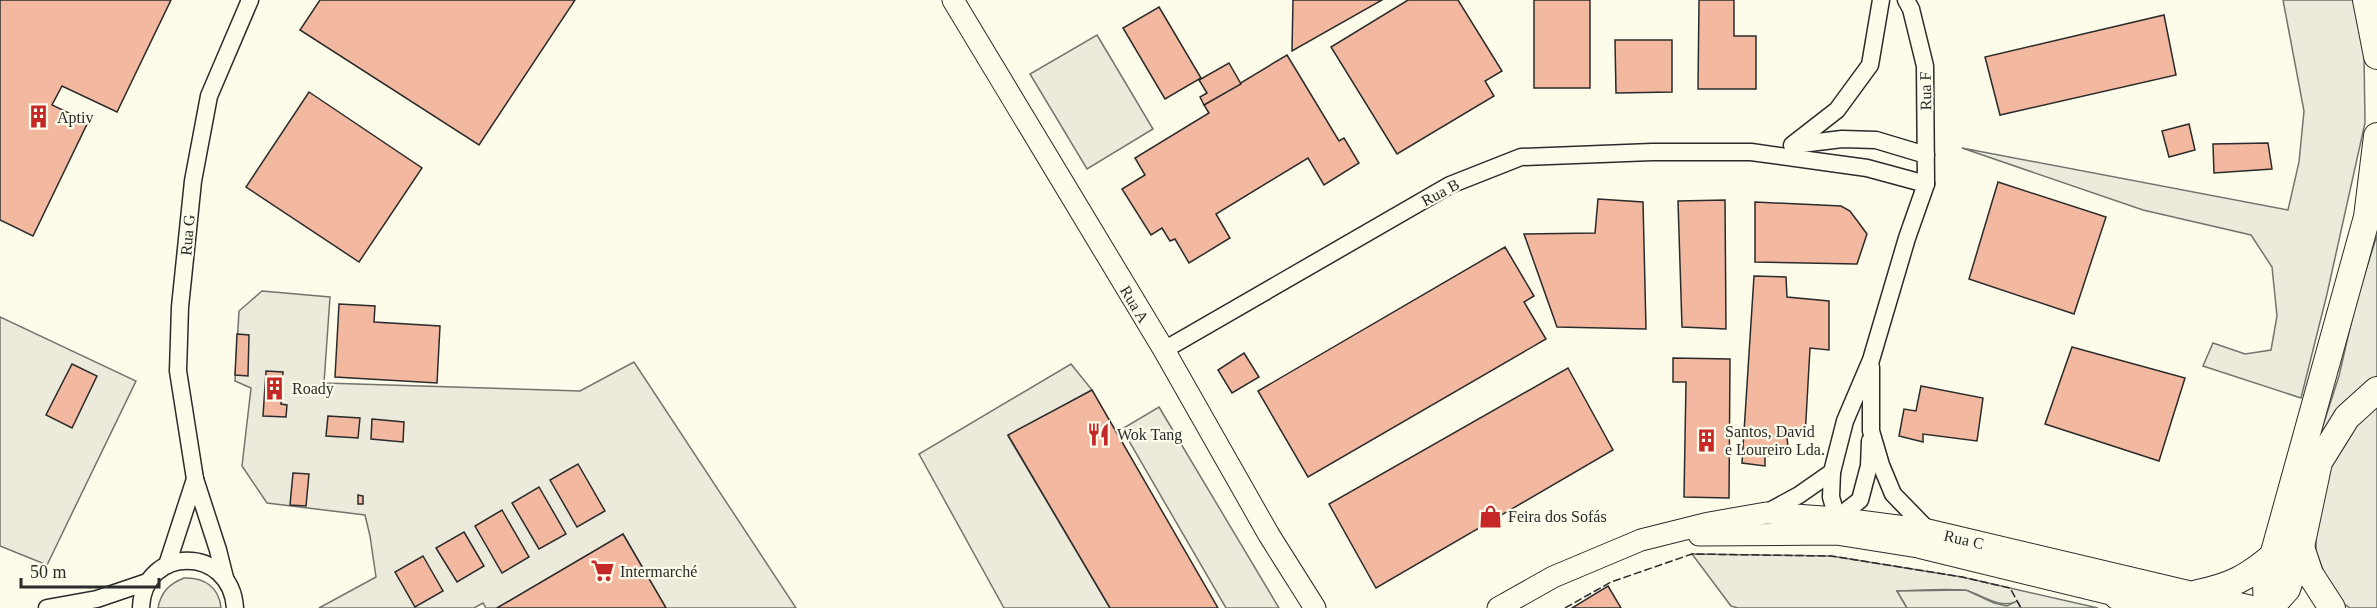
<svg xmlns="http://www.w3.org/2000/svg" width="2377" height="608" font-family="'Times New Roman',serif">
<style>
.green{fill:#ecebdb;stroke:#74746e;stroke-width:1.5}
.parking{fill:#eceadb;stroke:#74746e;stroke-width:1.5}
.building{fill:#f2b8a0;stroke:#2b2b2b;stroke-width:1.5}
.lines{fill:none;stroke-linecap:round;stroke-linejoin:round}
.minor-casing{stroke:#2b2b2b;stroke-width:19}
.tertiary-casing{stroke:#2b2b2b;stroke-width:23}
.primary-casing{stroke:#2b2b2b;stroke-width:28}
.minor{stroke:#fdfbea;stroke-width:16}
.tertiary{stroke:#fdfbea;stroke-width:21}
.primary{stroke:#fdfbea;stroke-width:26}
.fence{stroke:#2b2b2b;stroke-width:1.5;stroke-dasharray:8 3;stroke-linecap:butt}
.labels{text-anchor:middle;stroke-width:4.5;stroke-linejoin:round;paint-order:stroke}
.street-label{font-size:16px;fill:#2b2b2b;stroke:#fdfbea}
.poi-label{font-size:16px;fill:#2b2b2b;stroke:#fdfbea;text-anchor:start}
</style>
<rect width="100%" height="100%" fill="#fdfbea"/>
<g class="green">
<path d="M2283 0H2357L2364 53 2365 123 2327 294 2301 398 2203 366 2213 343 2245 354 2271 350 2277 316 2272 267 2251 235 2143 210 1962 148 2288 210 2299 162 2304 111Z"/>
<path d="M2377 235V377L2360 388 2318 441 2339 376 2356 302Z"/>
<path d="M2377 406V608H2350L2342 603 2327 581 2316 551V525L2328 475 2337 450 2356 425Z"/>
<path d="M1692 554 1831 556 1962 577 2098 608H2021L2017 602C1998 608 1986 597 1968 591 1954 587 1914 591 1897 591L1907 608H1738L1731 606Z"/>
<path d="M184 578C204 577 219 587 221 608H158C161 592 169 584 184 578Z"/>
</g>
<g class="parking">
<path d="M1097 35 1153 129 1087 169 1030 74Z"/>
<path d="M262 291 330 297 324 383 580 391 634 362 796 608H666L623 534 497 608H486L483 603 474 608H319L376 577 370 536 365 515 267 503 242 466 251 388 235 381 239 311Z"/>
<path d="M0 317 136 381 47 565 0 546Z"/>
<path d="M1071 364 1092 390 1008 436 1110 608H1004L919 454Z"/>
<path d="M1159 407 1279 608H1226L1122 429Z"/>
<path d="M1966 590 1994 603 2007 606 2017 601 2021 608H1907L1897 591Z"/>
</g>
<g class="building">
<path d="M0 0H171L117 112 62 86 52 105 88 122 33 236 0 220Z"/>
<path d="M320 0H575L479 145 300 30Z"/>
<path d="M1293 0H1382L1292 51Z"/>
<path d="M1408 0H1458L1502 71 1485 81 1494 96 1397 154 1331 47Z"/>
<rect x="1534" y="0" width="56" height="88"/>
<path d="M1699 0H1734V36H1756V89H1698Z"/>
<path d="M1159 7 1201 78 1165 99 1123 28Z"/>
<path d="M2164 15 2176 75 2000 115 1985 57Z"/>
<path d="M1615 40H1672V92L1616 93Z"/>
<path d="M1287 55 1339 141 1344 138 1359 163 1324 185 1308 158 1216 214 1230 238 1189 263 1175 239 1170 241 1162 228 1151 235 1122 189 1145 175 1135 158 1209 113 1204 105Z"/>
<path d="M1229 63 1241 84 1204 105 1200 97 1207 93 1199 80Z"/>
<path d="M309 92 422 168 359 262 246 187Z"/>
<path d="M2189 124 2195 150 2169 157 2162 131Z"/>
<path d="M2268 143 2272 169 2214 173 2213 144Z"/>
<path d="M1998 182 2106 217 2074 314 1969 279Z"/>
<path d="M1598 199 1643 202 1646 329 1557 327 1524 234 1595 233Z"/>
<path d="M1725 200 1726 329 1682 327 1678 201Z"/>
<path d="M1755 202 1841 206 1850 211 1867 234 1857 264 1755 262Z"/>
<path d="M1505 247 1534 296 1524 302 1546 339 1308 477 1258 391Z"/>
<path d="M1754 276 1786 277 1787 297 1829 301V350L1810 348 1805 437H1787L1788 448 1776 447V456H1765V466L1742 463Z"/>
<path d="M339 304 375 306 374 322 440 326 437 383 335 377Z"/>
<path d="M237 334 249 335 248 376 235 375Z"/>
<path d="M2072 347 2185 378 2159 461 2045 424Z"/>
<path d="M1244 353 1259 377 1232 393 1218 370Z"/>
<path d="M1673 358 1730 359 1729 498 1684 497 1686 382H1673Z"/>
<path d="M72 364 97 376 72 428 46 415Z"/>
<path d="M1568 368 1613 450 1376 588 1329 504Z"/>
<path d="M266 371 283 372 281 404 287 405 286 417 263 416Z"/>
<path d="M1921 386 1983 398 1977 441 1923 434V442L1899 436 1904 409 1916 411Z"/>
<path d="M1092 390 1218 608H1110L1008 435Z"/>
<path d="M328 416 360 418 358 438 326 436Z"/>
<path d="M372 419 404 422 403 442 371 439Z"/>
<path d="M578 464 605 511 577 527 550 480Z"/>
<path d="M293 473 309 474 306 506 290 505Z"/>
<path d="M539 487 566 534 539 549 512 503Z"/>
<path d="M358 495 363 496V504H358Z"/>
<path d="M502 510 529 557 502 573 475 526Z"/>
<path d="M464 532 484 566 457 582 436 548Z"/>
<path d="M623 534 666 608H497Z"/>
<path d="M423 556 443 591 415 607 395 572Z"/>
<path d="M1608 586 1621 608H1572Z"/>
</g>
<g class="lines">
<defs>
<g id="minor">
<path d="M1792 145 1837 110 1870 65 1881 0"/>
<path d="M1793 145 1842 139 1876 140 1926 155"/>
<path d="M1164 350 1450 185 1521 157 1652 152H1751L1867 168 1926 184"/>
<path d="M1871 367V431L1881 465 1893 494 1928 530"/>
<path d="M1832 472 1831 497 1837 518V527"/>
<path d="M1766 513 1799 495 1832 472 1845 421 1871 360 1907 238 1926 184 1925 66 1911 9 1906 0"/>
<path d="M1837 518 1860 500 1869 466 1870 441"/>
<path d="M167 565 195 479"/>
<path d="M225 578 218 550 195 479 178 371 180 307 193 181 209 96 250 0"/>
<path d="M47 608 97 599 147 582"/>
<path d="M141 608C143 545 231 545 235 608"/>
</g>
<g id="tertiary">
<path d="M953 0 1164 350 1269 535 1315 608"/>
<path d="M1699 535 1836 534 1918 547 2131 599"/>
<path d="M1498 608 1553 577 1641 540 1709 523 1766 513 1837 518 1928 530 2258 608"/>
</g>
<g id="primary">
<path d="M2366 0 2377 56"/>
<path d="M2301 547 2310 574 2332 608"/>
<path d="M2198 593C2231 586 2247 578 2273 556"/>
<path d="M2117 596 2163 599 2204 608"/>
<path d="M2267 608 2266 585 2273 556 2367 217 2377 136"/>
<path d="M2270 608 2287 589 2301 547 2319 462 2347 417 2377 390"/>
</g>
</defs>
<use href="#minor" class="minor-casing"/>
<use href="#tertiary" class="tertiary-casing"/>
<use href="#primary" class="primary-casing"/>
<use href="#minor" class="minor"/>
<use href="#tertiary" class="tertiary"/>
<use href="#primary" class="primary"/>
<path class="fence" d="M1565 608 1611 582 1692 554 1831 556 1962 577 2010 588 2021 608"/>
</g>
<defs>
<symbol id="building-bare" viewBox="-9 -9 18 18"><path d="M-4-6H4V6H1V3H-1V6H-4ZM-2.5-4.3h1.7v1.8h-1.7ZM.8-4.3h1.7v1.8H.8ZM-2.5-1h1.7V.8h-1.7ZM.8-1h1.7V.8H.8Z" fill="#c62828" stroke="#fdfbea" stroke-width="2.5" paint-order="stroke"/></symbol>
<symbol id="restaurant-bare" viewBox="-9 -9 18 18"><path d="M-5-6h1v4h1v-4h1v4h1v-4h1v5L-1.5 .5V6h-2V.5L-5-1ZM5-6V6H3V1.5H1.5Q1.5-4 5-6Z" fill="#c62828" stroke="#fdfbea" stroke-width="2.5" paint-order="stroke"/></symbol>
<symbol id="shop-bare" viewBox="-9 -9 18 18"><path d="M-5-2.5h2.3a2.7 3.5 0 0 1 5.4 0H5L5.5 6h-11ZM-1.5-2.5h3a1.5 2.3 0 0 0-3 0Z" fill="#c62828" stroke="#fdfbea" stroke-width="2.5" paint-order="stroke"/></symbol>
<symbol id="supermarket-bare" viewBox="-9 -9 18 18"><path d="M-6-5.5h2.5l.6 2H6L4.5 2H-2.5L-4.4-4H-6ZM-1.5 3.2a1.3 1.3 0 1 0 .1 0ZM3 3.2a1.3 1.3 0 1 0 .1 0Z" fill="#c62828" stroke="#fdfbea" stroke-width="2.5" paint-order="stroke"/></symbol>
</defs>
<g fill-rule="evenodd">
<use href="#building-bare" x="22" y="100" width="33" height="33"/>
<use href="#building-bare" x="258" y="372" width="33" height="33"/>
<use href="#restaurant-bare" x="1082" y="418" width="33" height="33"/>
<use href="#building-bare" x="1690" y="424" width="33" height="33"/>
<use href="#shop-bare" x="1474" y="500" width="33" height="33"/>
<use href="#supermarket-bare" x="586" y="554" width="33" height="33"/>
</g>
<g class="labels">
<g class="street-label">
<text transform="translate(1925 91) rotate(-91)" y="6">Rua F</text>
<text transform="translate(1440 192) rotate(-28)" y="6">Rua B</text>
<text transform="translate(187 235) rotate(-85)" y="6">Rua G</text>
<text transform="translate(1135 304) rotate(59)" y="6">Rua A</text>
<text transform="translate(1964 539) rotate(13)" y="6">Rua C</text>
</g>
<g class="poi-label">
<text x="57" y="123">Aptiv</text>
<text x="292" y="394">Roady</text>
<text x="1725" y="437">Santos, David<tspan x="1725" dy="18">e Loureiro Lda.</tspan></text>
<text x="1117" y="440">Wok Tang</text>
<text x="1508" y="522">Feira dos Sofás</text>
<text x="620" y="577">Intermarché</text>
</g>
</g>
<path d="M21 578v9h138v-9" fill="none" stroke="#2b2b2b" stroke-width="3"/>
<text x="30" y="578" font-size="18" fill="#2b2b2b" stroke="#fdfbea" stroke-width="4.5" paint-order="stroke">50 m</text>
</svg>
